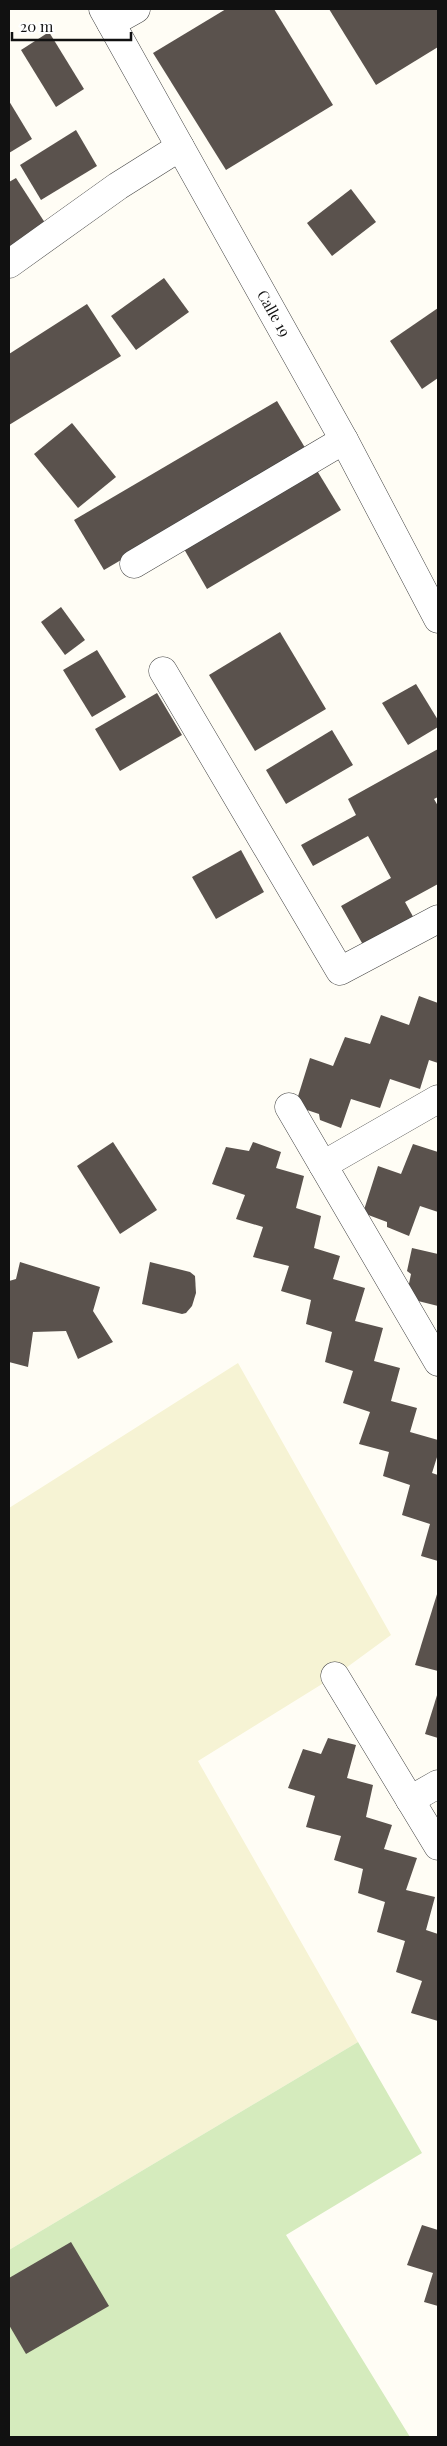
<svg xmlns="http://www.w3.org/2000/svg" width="447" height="2446" font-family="'Playfair Display',serif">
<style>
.farmland{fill:#f6f3d4}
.green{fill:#d5ebbd}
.building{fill:#5a524d}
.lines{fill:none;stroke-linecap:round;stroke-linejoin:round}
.minor-casing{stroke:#444;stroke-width:29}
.minor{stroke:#fff;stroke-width:28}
.labels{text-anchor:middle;stroke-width:5;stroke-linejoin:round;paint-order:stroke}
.street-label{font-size:15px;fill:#111;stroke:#fff}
</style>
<rect width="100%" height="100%" fill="#fffdf5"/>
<path class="farmland" d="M238 1363 391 1635 335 1676 198 1761 358 2042 9 2250V1508Z"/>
<path class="green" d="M358 2042 422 2153 286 2235 410 2437H9V2250Z"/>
<g class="building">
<path d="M226 9H274L333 105 226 170 153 53Z"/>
<path d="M329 9H438V47L376 85Z"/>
<path d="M49 32 84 89 56 107 21 50Z"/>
<path d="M9 101 32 139 9 153Z"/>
<path d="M76 130 97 166 41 200 20 165Z"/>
<path d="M16 178 49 229 9 254V182Z"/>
<path d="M351 189 376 222 332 256 307 223Z"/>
<path d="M164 278 189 312 136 350 111 316Z"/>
<path d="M87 304 121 356 9 425V354Z"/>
<path d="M438 308V378L422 389 390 341Z"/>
<path d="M277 401 307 451 104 570 74 520Z"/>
<path d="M72 423 116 477 78 508 34 454Z"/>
<path d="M313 464 341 510 207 589 180 542Z"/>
<path d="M61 607 85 640 65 655 41 622Z"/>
<path d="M280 632 326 709 255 751 209 675Z"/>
<path d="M97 650 126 697 92 717 63 670Z"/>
<path d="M416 684 438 720V727L408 745 382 703Z"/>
<path d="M157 693 182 735 120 771 95 729Z"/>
<path d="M332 730 353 765 286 804 266 770Z"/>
<path d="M438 749V797L434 799 438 806V884L405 902 416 922 366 950 341 906 391 878 368 836 313 866 301 845 356 815 348 799Z"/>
<path d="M241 850 264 892 216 919 192 877Z"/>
<path d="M419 996 438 1003V1063L429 1060 420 1089 390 1079 380 1108 351 1099 341 1128 320 1120 319 1114 295 1106 310 1058 333 1066 345 1037 370 1044 381 1015 409 1025Z"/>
<path d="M113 1142 157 1210 120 1234 77 1166Z"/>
<path d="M253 1142 281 1152 276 1168 304 1176 296 1208 321 1216 314 1248 340 1256 333 1279 365 1288 355 1321 383 1328 374 1361 400 1368 391 1401 417 1408 410 1432 438 1440V1454L432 1473 438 1475V1561L421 1556 430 1524 402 1515 410 1485 383 1476 389 1452 359 1444 370 1412 343 1403 353 1371 325 1362 332 1332 306 1324 311 1300 281 1291 289 1266 253 1257 263 1227 236 1219 245 1195 212 1184 226 1147 249 1151Z"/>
<path d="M413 1144 438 1152V1212L420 1206 409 1236 387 1227V1222L363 1213 378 1166 401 1174Z"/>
<path d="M412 1248 438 1254V1306L406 1298 411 1274 407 1271Z"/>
<path d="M20 1262 100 1287 93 1311 113 1342 78 1359 66 1331 33 1332 28 1367 9 1362V1281L16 1279Z"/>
<path d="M150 1262 190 1272 195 1276 196 1293 192 1306 186 1313 182 1314 142 1304Z"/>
<path d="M438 1591V1671L415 1665Z"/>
<path d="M438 1692V1738L425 1734Z"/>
<path d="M328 1738 356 1745 347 1778 373 1785 366 1817 392 1825 384 1849 417 1858 406 1890 435 1897 426 1930 438 1934V2021L411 2013 422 1981 396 1972 405 1941 377 1932 385 1902 358 1893 363 1869 334 1860 341 1836 306 1827 315 1796 288 1788 303 1749 321 1754Z"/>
<path d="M422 2225 438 2230V2306L424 2302 433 2273 407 2265Z"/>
<path d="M71 2242 109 2306 26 2354 9 2325V2278Z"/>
</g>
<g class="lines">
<defs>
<g id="minor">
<path id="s1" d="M103 9 344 440 438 619"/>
<path d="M111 23 136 9"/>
<path d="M9 264 118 186 180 147"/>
<path d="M134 564 344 440"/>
<path d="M163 671 340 971 438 919"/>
<path d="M289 1107 438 1362"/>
<path d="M323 1165 438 1099"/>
<path d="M335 1676 438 1846"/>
<path d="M410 1800 438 1784"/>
</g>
</defs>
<use href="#minor" class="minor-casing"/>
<use href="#minor" class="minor"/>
</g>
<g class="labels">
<g class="street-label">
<text dy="5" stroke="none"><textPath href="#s1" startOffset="349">Calle 19</textPath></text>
</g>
</g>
<rect width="447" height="2446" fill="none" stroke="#111111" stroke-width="20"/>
<path d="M12 32v8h119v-8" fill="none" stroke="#111111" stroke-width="2.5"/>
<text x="20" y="32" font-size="15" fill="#111111" stroke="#ffffff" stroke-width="4" paint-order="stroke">20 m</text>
</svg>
